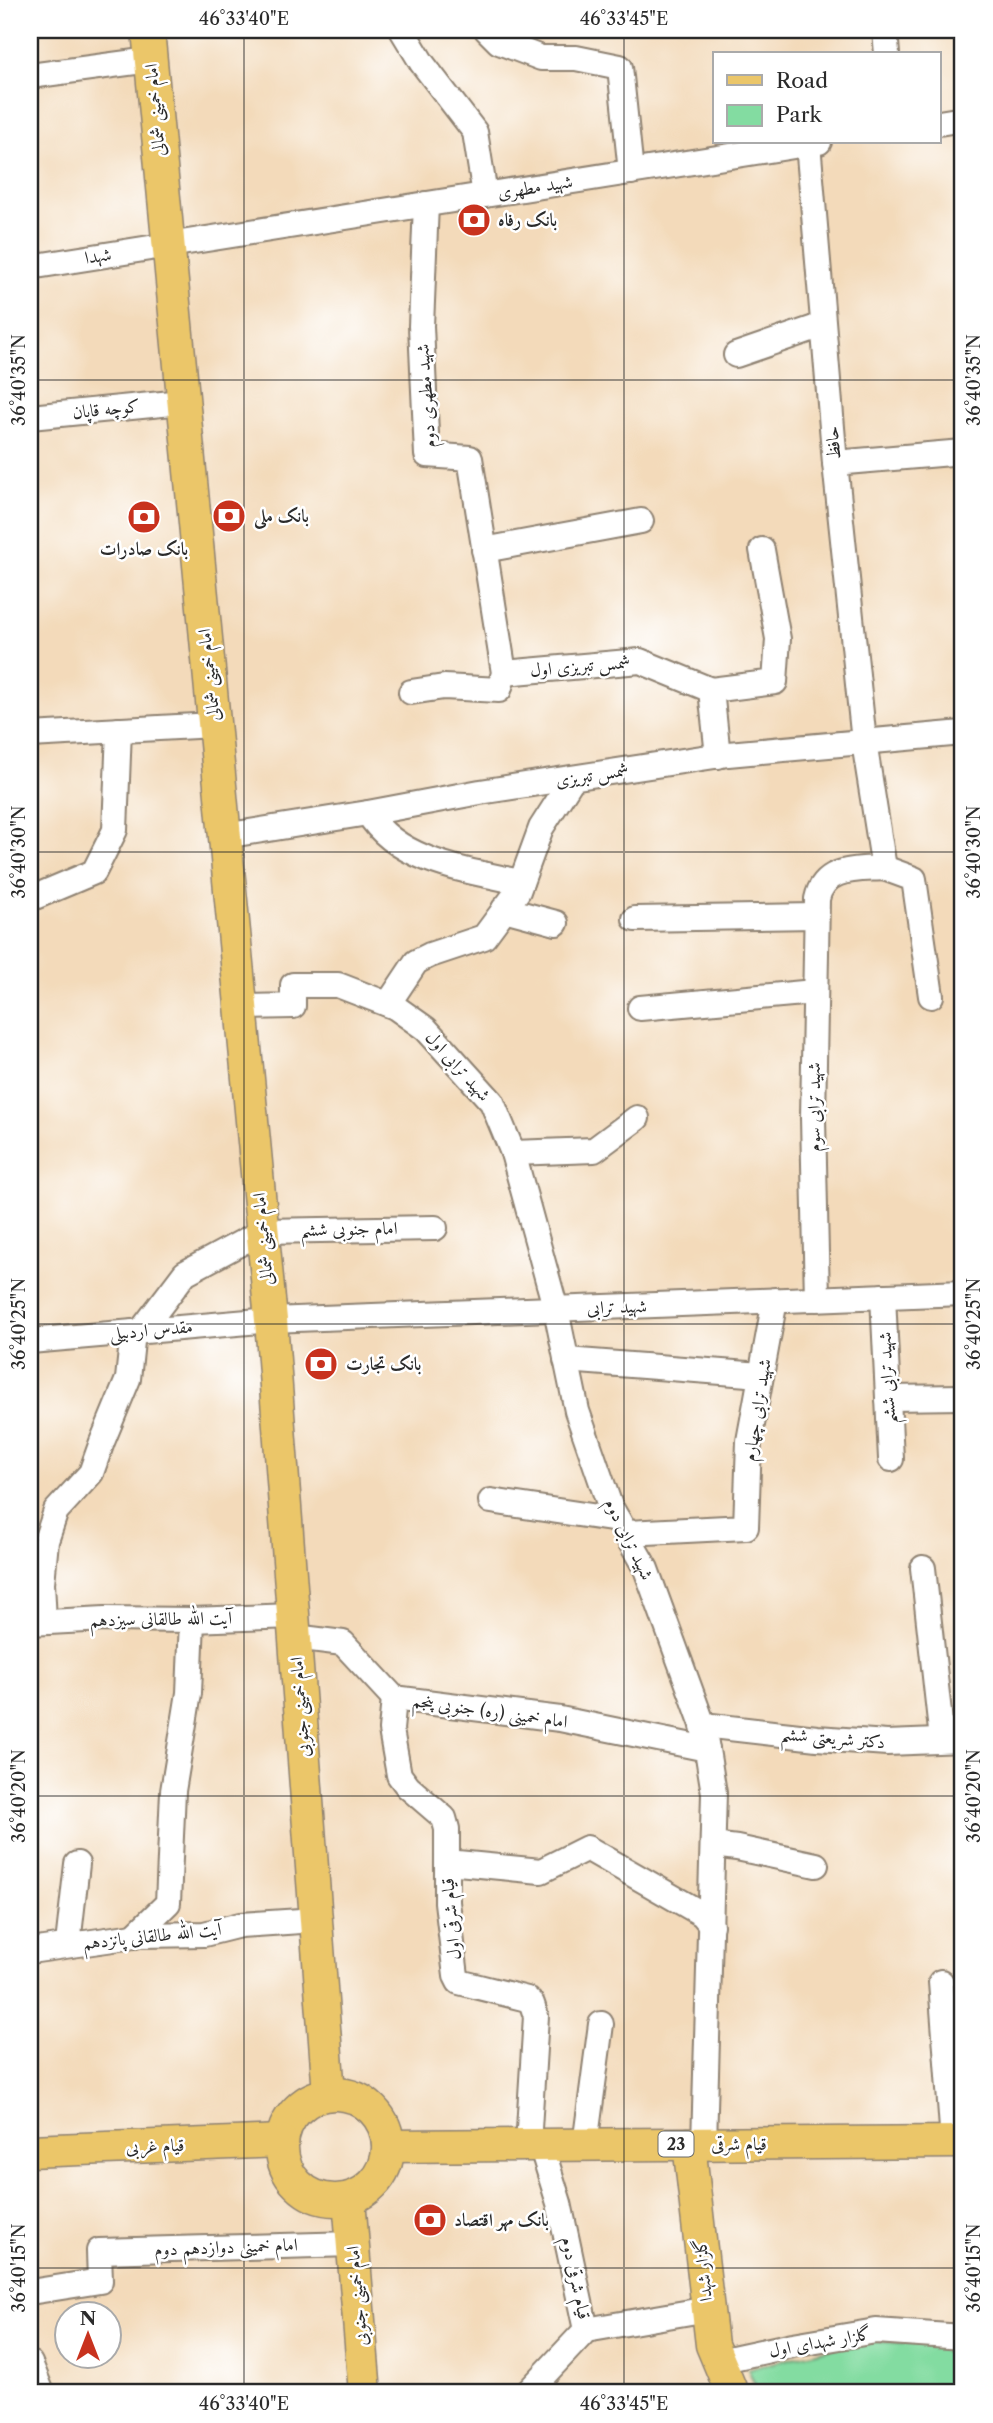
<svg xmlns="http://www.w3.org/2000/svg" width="993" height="2423" font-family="'Libre Caslon Text',Amiri,serif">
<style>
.green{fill:#83dca1;stroke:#578466;stroke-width:2}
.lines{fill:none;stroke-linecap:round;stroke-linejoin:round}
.minor-casing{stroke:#8f8272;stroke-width:28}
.major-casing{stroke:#8f8272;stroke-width:35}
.minor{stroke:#fff;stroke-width:24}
.major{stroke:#ebc669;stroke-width:32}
.ticks{fill:none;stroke:#2b2b2b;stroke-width:2;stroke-opacity:0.45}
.labels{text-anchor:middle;stroke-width:5;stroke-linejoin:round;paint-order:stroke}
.shield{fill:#fff;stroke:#6b6b6b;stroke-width:2}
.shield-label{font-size:16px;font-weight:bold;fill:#2b2b2b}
.street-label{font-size:18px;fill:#2b2b2b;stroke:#fff}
.poi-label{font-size:18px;font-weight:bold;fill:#2b2b2b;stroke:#fff;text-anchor:start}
.neatline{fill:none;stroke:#2b2b2b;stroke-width:2.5}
.ticks-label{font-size:18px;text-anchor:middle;fill:#2b2b2b}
</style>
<rect width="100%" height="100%" fill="#fff"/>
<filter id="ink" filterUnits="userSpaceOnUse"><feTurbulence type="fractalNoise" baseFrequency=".0143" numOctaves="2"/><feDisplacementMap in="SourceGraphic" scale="14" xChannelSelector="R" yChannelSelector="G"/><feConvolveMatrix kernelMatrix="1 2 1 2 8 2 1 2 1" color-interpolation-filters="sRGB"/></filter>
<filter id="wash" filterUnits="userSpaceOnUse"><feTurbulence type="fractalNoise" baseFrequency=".00686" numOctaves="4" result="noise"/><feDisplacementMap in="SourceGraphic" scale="28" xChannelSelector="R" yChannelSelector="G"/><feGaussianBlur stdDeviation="1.57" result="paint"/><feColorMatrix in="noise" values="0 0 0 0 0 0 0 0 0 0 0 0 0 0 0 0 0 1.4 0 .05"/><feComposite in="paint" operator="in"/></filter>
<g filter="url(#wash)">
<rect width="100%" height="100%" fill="#f3daba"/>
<path class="green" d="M860 2341 963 2345V2393H758L748 2369Z"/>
</g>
<g filter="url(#ink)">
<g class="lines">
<defs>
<g id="minor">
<path d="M402 30 422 63 475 132 485 195"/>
<path d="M487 30 499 42 541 58H576L620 67 631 172"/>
<path d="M885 30 887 54"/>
<path d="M30 76 150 60"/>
<path d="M939 123 963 119"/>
<path d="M808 143 835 463 864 742 884 868C857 870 824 866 817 899L813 1118 817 1299"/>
<path d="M30 267 819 142"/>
<path d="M736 355 823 325"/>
<path d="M30 417 182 402"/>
<path d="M835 463 963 452"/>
<path d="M484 550 641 521"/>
<path d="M504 673 640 661 711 690 718 756"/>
<path d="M711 690 775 682 778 639 762 550"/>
<path d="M411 692 444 687 499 690 504 673 470 458 427 455 421 326 426 204"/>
<path d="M30 735 214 725"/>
<path d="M368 813C397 862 469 871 521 882"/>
<path d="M224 836 368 813 480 792 728 754 963 733"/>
<path d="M884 868 914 879 931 996"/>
<path d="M30 899 94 872 115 830 119 730"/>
<path d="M504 909 556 923"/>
<path d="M635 919 816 916"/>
<path d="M388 1004 416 962 430 955 484 937 518 891 541 828 573 778"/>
<path d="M241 1007 293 1006V985H338L395 1007 426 1029 492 1102 513 1153 556 1310 577 1411 610 1506 646 1569 703 1725 714 1793 704 2144"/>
<path d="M640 1008 814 992"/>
<path d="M513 1153 594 1150 637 1118"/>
<path d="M883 1296 891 1459"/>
<path d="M141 1331 185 1273 263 1231 435 1228"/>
<path d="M30 1341 271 1320 963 1293"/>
<path d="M566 1360 761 1375"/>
<path d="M888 1398 963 1397"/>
<path d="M491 1501 618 1520"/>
<path d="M627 1533 746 1527 749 1441 775 1300"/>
<path d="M923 1568 942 1740"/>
<path d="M44 1621 42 1583 46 1541 56 1511 91 1473 102 1442 128 1379 133 1332"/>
<path d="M30 1623 105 1619 192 1620 293 1616"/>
<path d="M295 1637 343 1643 394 1698 560 1719 707 1749"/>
<path d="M394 1698 391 1730 399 1775 408 1787 444 1818 447 1829V1902L456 1976 459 1982 527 1999 532 2004 536 2016 528 2145"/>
<path d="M703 1725 817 1738 887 1743 963 1740"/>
<path d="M713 1845 737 1848 816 1865"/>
<path d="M447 1862 541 1871 587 1848 702 1914 711 1925"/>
<path d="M134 1936 168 1903 173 1791 189 1693 192 1620"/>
<path d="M68 1944 77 1864"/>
<path d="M30 1951 141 1935 204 1934 240 1925 316 1920"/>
<path d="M941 1982 953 2142"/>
<path d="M541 2145 559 2203 586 2330"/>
<path d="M585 2145 601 2024"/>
<path d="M30 2292 100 2281 99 2251 353 2244"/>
<path d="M719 2361 793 2345 876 2331 963 2337"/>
<path d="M30 2363 42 2393"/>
<path d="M527 2393 586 2330 708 2309"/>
</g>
<g id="major">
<path d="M148 30 271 1320 329 2094"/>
<circle cx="335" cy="2147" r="53"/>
<path d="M689 2144 712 2345 732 2393"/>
<path d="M389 2146 963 2142"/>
<path d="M30 2151 281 2141"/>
<path d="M349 2199 365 2393"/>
</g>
</defs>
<use href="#minor" class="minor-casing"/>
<use href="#major" class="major-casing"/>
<use href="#minor" class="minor"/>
<use href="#major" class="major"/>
</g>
</g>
<path class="ticks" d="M244 30V2393M624 30V2393M30 380H963M30 852H963M30 1324H963M30 1796H963M30 2268H963"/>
<defs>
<symbol id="bank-disc" viewBox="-11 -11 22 22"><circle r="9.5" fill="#c8321e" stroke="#fff"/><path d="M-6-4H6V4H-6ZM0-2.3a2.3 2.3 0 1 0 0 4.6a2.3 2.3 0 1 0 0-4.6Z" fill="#fff"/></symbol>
</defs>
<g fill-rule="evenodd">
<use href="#bank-disc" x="455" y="201" width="38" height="38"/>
<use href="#bank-disc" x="210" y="497" width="38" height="38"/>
<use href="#bank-disc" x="125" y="498" width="38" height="38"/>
<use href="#bank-disc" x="302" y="1345" width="38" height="38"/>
<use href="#bank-disc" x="411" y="2201" width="38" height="38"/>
</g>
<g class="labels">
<rect class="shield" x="658.5" y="2131.5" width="35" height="25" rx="5"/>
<g class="shield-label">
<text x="676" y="2150">23</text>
</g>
<g class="street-label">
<text transform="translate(155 110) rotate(-95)" y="6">امام خمینی شمالی</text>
<text transform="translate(535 187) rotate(-9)" y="6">شهید مطهری</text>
<text transform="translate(98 256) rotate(-9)" y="6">شهدا</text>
<text transform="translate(426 396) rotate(-94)" y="6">شهید مطهری دوم</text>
<text transform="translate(106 409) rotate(-6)" y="6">کوچه قاپان</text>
<text transform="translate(833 443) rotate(-95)" y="6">حافظ</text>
<text transform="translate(580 666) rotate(-5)" y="6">شمس تبریزی اول</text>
<text transform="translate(209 675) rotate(-96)" y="6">امام خمینی شمالی</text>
<text transform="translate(592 775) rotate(-9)" y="6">شمس تبریزی</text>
<text transform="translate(458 1066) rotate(48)" y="6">شهید ترابی اول</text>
<text transform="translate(814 1107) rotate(-90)" y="6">شهید ترابی سوم</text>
<text transform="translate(349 1229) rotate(-1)" y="6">امام جنوبی ششم</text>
<text transform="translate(263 1239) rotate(-95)" y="6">امام خمینی شمالی</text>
<text transform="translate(617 1307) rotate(-2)" y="6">شهید ترابی</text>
<text transform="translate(151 1330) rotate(-5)" y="6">مقدس اردبیلی</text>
<text transform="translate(887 1378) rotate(-93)" y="6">شهید ترابی ششم</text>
<text transform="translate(757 1410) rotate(-81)" y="6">شهید ترابی چهارم</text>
<text transform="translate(629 1539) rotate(64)" y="6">شهید ترابی دوم</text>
<text transform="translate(161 1619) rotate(-1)" y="6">آیت الله طالقانی سیزدهم</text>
<text transform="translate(300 1707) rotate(-94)" y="6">امام خمینی جنوبی</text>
<text transform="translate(490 1711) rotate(8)" y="6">امام خمینی (ره) جنوبی پنجم</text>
<text transform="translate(833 1738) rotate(5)" y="6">دکتر شریعتی ششم</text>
<text transform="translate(451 1919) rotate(-95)" y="6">قیام شرقی اول</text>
<text transform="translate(152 1936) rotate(-6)" y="6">آیت الله طالقانی پانزدهم</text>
<text x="739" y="2150">قیام شرقی</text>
<text transform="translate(155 2146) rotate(-2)" y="6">قیام غربی</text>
<text transform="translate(226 2247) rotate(-2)" y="6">امام خمینی دوازدهم دوم</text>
<text transform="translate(703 2270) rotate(-96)" y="6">گلزار شهدا</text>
<text transform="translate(576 2278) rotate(78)" y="6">قیام شرقی دوم</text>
<text transform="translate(357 2296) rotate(-95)" y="6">امام خمینی جنوبی</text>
<text transform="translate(820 2342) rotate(-10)" y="6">گلزار شهدای اول</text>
</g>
<g class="poi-label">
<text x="498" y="226">بانک رفاه</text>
<text x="254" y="522">بانک ملی</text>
<text x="144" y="555" text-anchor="middle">بانک صادرات</text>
<text x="346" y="1370">بانک تجارت</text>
<text x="454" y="2226">بانک مهر اقتصاد</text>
</g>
</g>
<rect width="993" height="2423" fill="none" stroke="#fff" stroke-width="77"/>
<rect x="713" y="52" width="228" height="91" fill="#ffffff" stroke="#aaaaaa" stroke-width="2"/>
<rect x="727" y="75" width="35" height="10" fill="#ebc669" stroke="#aaaaaa" stroke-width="2"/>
<text x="776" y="88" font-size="21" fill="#2b2b2b">Road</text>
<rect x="727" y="105" width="35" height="21" fill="#83dca1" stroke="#aaaaaa" stroke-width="2"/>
<text x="776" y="122" font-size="21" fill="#2b2b2b">Park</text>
<g transform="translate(88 2335)"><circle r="33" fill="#ffffff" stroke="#aaaaaa" stroke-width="2"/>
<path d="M0-5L12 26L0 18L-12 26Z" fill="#c8321e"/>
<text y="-10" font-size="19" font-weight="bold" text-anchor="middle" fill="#2b2b2b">N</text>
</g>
<rect x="38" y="38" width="916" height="2346" class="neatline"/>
<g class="ticks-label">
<text x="244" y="25">46°33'40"E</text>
<text x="624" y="25">46°33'45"E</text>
<text transform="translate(19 380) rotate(-90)" y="6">36°40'35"N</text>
<text transform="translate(974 380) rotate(-90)" y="6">36°40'35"N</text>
<text transform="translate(19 852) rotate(-90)" y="6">36°40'30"N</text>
<text transform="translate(974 852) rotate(-90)" y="6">36°40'30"N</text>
<text transform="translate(19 1324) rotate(-90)" y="6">36°40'25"N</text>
<text transform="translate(974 1324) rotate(-90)" y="6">36°40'25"N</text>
<text transform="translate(19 1796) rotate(-90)" y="6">36°40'20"N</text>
<text transform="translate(974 1796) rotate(-90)" y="6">36°40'20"N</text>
<text transform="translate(19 2268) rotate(-90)" y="6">36°40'15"N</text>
<text transform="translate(974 2268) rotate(-90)" y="6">36°40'15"N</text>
<text x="244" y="2410">46°33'40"E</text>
<text x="624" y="2410">46°33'45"E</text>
</g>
</svg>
